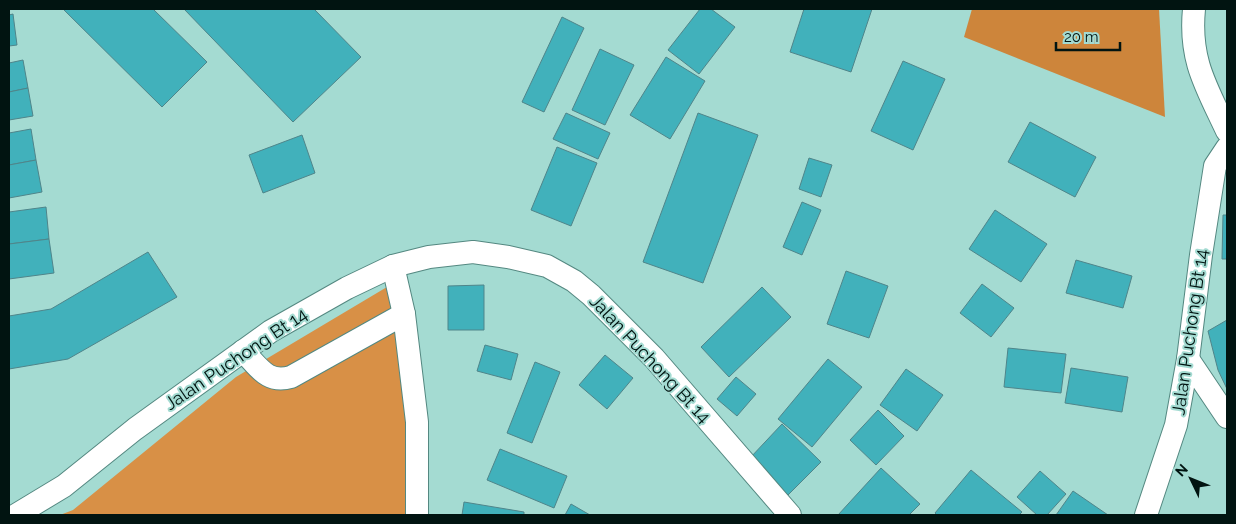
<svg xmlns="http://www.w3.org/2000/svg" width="1236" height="524" font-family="Raleway,sans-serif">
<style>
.green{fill:#d89046}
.forest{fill:#cd853b}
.building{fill:#41b1bb;stroke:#4f858a}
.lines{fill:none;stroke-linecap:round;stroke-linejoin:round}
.minor-casing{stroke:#548881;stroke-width:24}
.minor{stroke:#fff;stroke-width:22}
.labels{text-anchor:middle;stroke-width:4;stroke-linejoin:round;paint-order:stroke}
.street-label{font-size:18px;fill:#011411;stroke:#a4dbd2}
</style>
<rect width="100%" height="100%" fill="#a4dbd2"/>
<path class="green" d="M392 284 415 515H60L73 510 236 377Z"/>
<path class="forest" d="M972 9H1159L1165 117 964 37Z"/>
<g class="building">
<path d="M63 9H153L207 62 162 107Z"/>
<path d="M184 9H314L361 57 293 122Z"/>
<path d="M700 9H711L735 27 699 74 668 50Z"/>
<path d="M804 9H872L851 72 790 52Z"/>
<path d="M13 14 17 45 9 46V15Z"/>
<path d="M562 17 584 28 544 112 522 102Z"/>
<path d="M600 49 634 65 605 125 572 110Z"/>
<path d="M666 57 705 81 670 139 630 115Z"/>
<path d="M23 60 28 88 9 92V63Z"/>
<path d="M903 61 945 79 913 150 871 131Z"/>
<path d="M28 88 33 116 9 120V92Z"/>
<path d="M566 113 610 133 598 159 553 139Z"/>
<path d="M698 113 758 135 703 283 643 262Z"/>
<path d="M1030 122 1096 157 1075 197 1008 162Z"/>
<path d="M31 129 36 160 9 165V133Z"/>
<path d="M302 135 315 173 263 193 249 155Z"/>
<path d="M557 147 597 163 571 226 531 210Z"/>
<path d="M809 158 832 165 821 197 799 189Z"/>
<path d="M36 160 42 192 9 198V165Z"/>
<path d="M802 202 821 210 802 255 783 247Z"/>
<path d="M46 207 49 239 9 244V212Z"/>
<path d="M995 210 1047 244 1021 282 969 249Z"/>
<path d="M1223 215H1227V259H1222Z"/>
<path d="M49 239 54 273 9 279V244Z"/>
<path d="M148 252 177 297 68 359 9 369V316L51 309Z"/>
<path d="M1076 260 1132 276 1123 308 1066 293Z"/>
<path d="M846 271 888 286 869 338 827 324Z"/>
<path d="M982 284 1014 308 991 337 960 313Z"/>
<path d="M484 285V330H448V286Z"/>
<path d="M762 287 791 317 729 377 701 347Z"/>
<path d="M1227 320V389L1218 370 1208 331Z"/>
<path d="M485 345 518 354 511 380 477 371Z"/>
<path d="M1008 348 1066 354 1061 393 1004 387Z"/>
<path d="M605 355 633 378 607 409 579 385Z"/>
<path d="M828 359 862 387 812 447 778 419Z"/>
<path d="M535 362 560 372 532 443 507 433Z"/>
<path d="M1071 368 1128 377 1122 412 1065 403Z"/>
<path d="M906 369 943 395 917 431 880 405Z"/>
<path d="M736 377 756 394 737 416 717 399Z"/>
<path d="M878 410 904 436 876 465 850 440Z"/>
<path d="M782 424 821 462 788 495 750 458Z"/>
<path d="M500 449 567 476 554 508 487 480Z"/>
<path d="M881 468 920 504 909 515H838Z"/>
<path d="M971 470 1022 512 1019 515H937L935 513Z"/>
<path d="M1040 471 1066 494 1047 515H1037L1017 497Z"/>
<path d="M1073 491 1108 515H1056Z"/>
<path d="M464 502 524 512V515H462Z"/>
<path d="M571 504 590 515H565Z"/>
</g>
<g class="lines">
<defs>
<g id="minor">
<path d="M1194 9C1189 60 1206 86 1227 131"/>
<path d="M393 266 404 314 417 422V515"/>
<path d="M243 351C259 367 267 384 291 377L404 314"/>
<path d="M1188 359 1227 417"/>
<path d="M16 515 64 486 135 429 271 331 347 288 393 266 429 257 473 252 508 257 547 266 574 281 591 295 654 358 790 515"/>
<path d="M1146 515 1176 425 1188 359 1201 255 1215 166 1227 148"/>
</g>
</defs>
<use href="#minor" class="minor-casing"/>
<use href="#minor" class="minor"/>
</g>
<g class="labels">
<g class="street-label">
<text transform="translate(1190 332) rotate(-82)" y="6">Jalan Puchong Bt 14</text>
<text transform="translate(236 359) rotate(-34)" y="6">Jalan Puchong Bt 14</text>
<text transform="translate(650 359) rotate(47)" y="6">Jalan Puchong Bt 14</text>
</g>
</g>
<rect width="1236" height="524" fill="none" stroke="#011411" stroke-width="20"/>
<g transform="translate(1191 479) rotate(313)" stroke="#a4dbd2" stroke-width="4" paint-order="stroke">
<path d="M0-4L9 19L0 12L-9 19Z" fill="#011411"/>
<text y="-8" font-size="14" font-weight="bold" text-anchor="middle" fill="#011411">N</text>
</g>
<path d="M1056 42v8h64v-8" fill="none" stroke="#011411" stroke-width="2.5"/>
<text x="1064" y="42" font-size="15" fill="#011411" stroke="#a4dbd2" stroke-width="4" paint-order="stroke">20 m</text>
</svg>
